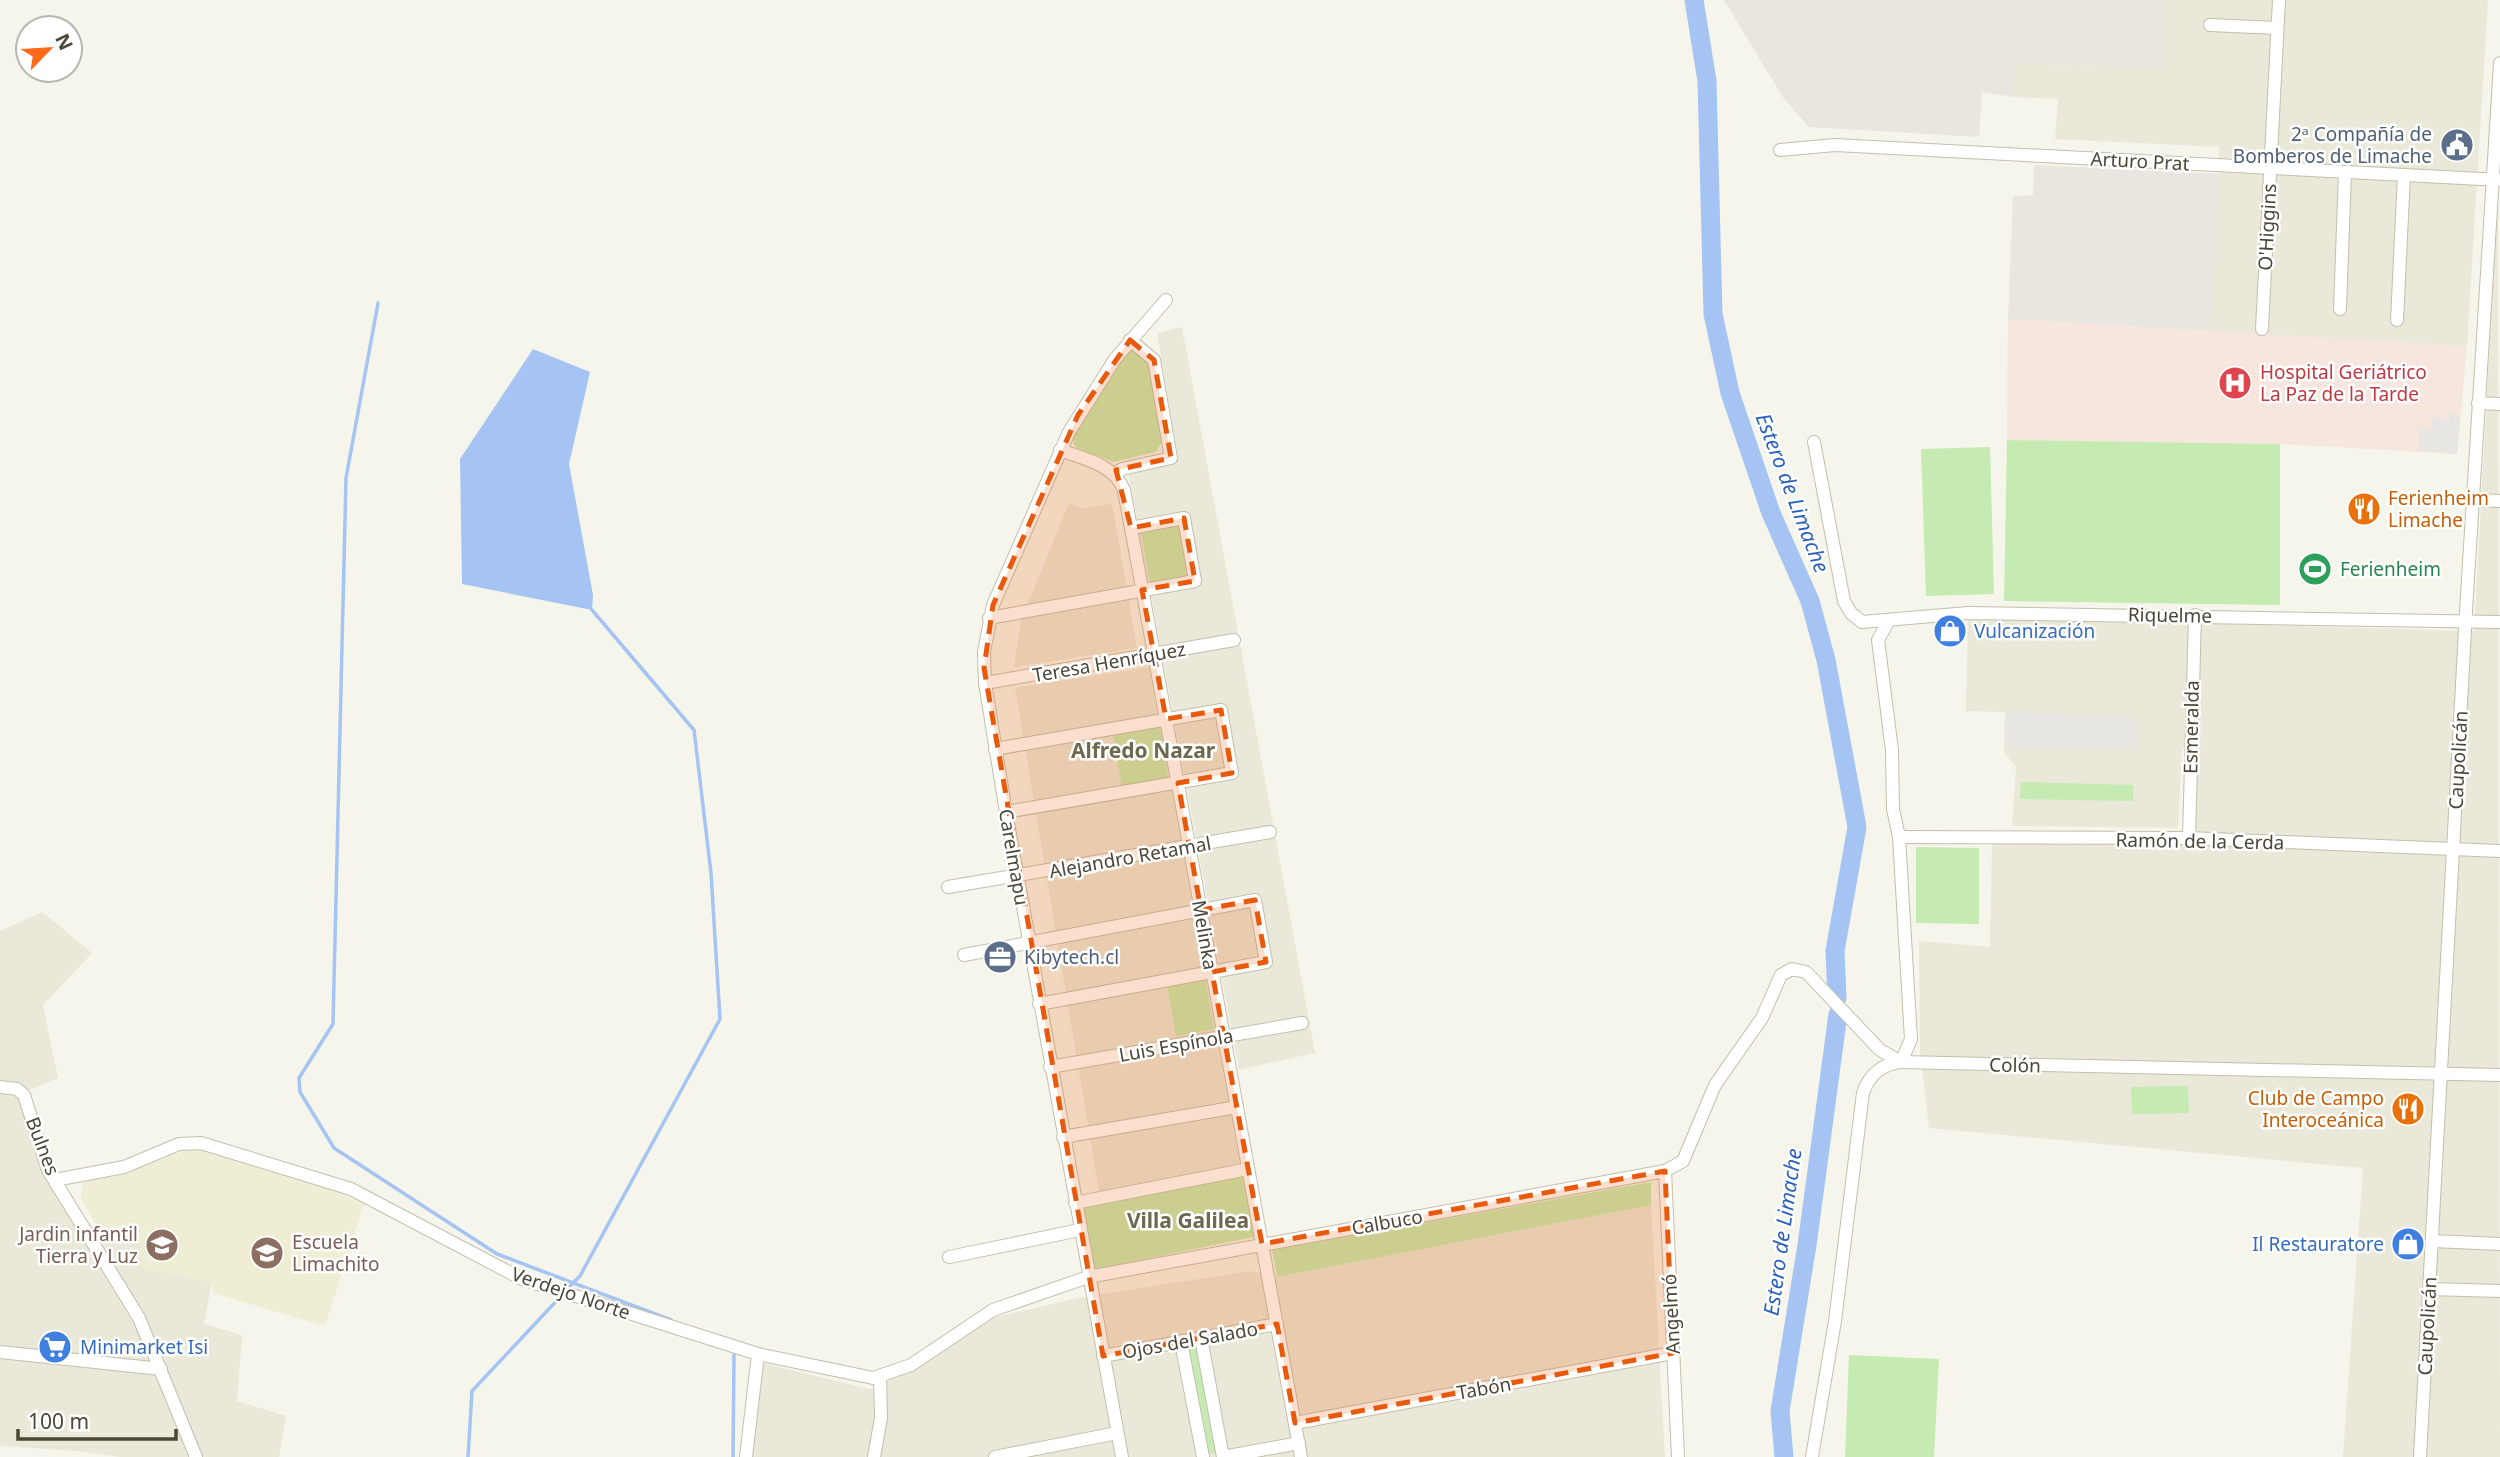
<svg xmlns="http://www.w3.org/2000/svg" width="2500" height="1457" font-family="'Noto Sans',sans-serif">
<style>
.residential{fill:#eae8d8}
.industrial{fill:#e9e6df}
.education{fill:#efedd4}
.medical{fill:#f6e6de}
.green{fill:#c6ebb2}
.parking{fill:#e7e6e2}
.water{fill:#a5c4f4}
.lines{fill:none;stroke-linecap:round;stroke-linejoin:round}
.stream{stroke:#a5c4f4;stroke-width:3.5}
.river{stroke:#a5c4f4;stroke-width:19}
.minor-casing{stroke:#c2bfac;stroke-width:14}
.minor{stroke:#fff;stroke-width:12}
.marked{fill:#e8590c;fill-opacity:0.2;stroke:#e8590c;stroke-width:5;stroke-dasharray:14 9;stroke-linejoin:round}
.labels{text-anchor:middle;stroke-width:5;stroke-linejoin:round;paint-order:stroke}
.service-label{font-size:19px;fill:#4e5e75;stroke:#fff;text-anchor:end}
.street-label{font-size:19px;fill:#4b4738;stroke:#fff}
.health-label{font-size:19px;fill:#be3a42;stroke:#fff;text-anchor:start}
.food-label{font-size:19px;fill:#c56008;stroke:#fff;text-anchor:start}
.leisure-label{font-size:19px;fill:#27864d;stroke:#fff;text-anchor:start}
.shop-label{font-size:19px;fill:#366cbe;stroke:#fff;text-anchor:start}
.education-label{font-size:19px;fill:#785e54;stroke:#fff;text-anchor:end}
.water-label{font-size:21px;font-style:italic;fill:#2b61bd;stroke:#fff}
.neighbourhood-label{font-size:21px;font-weight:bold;fill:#6e684e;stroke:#fff}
</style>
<rect width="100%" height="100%" fill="#f6f5eb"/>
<g class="residential">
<path d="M2164 0H2488L2467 346 2211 331 2219 147 2055 139 2058 99 2013 97 2014 63 2164 68Z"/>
<path d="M2498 192 2500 1457H2343L2363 1168 1929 1128 1920 1051 1919 941 1990 947 1992 842 2190 843 2195 751 2182 749 2178 828 2012 826 2016 767 2004 752 2005 712 1966 711 1968 617 2474 631Z"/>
<path d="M1182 327 1315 1053 1239 1070 1127 467 1178 458 1157 333Z"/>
<path d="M1069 503 1082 508 1112 504 1137 648 1014 667 1021 620Z"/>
<path d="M1149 667 1240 1165 1099 1192 1015 688Z"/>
<path d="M42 912 92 953 43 1005 58 1078 25 1092 43 1167 89 1240 111 1227 175 1216 212 1282 204 1324 242 1335 237 1401 286 1416 279 1457H120L77 1451 0 1446V931Z"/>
<path d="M1651 1205 1665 1457H749L758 1362 874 1390 986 1319 1083 1297 1250 1271 1277 1277Z"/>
</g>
<g class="industrial">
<path d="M1724 0H2164V68L2015 63 2013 97 1982 92 1979 137 1809 127 1784 99Z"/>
<path d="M2034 165 2219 174 2211 331 2008 319 2013 196 2033 195Z"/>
</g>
<path class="education" d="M189 1149 215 1152 311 1181 364 1204 325 1326 213 1293 212 1282 142 1268 139 1223 100 1231 81 1199 83 1182 121 1175Z"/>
<path class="medical" d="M2008 319 2467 346 2457 454 2280 444 2007 440Z"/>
<g class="green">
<path d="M1131 345 1150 360 1163 440 1156 452 1114 462 1076 448 1071 438 1090 403Z"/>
<path d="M2007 440 2280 444V605L2004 601Z"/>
<path d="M1990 447 1994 594 1926 596 1921 449Z"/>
<path d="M1179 526 1187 576 1150 583 1141 532Z"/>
<path d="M1160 726 1169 781 1122 789 1113 733Z"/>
<path d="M2021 782 2133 785V801L2020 799Z"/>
<path d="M1916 847 1979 848V924L1916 923Z"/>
<path d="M1205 978 1214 1029 1176 1036 1167 985Z"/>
<path d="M2188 1086 2189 1113 2132 1114 2131 1087Z"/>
<path d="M1242 1174 1254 1237 1095 1269 1083 1204Z"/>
<path d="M1651 1182V1205L1277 1277 1272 1250Z"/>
<path d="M1199 1343 1219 1452 1205 1455 1185 1346Z"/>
<path d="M1849 1355 1939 1359 1934 1457H1845Z"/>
</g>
<g class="parking">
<path d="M2449 413 2460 415 2457 454 2418 450 2420 429 2431 430 2432 417 2449 419Z"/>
<path d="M2005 712 2128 716 2138 729V750L2005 749Z"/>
</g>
<path class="water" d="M533 349 590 372 569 464 593 595 592 610 462 584 460 459Z"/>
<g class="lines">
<g class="stream">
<path d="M378 303 346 478 333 1024 299 1078 300 1092 334 1148 497 1254 671 1320"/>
<path d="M567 1289 580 1276 720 1019 711 873 694 730 592 610"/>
<path d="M468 1457 472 1391 562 1295"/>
<path d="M733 1457 734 1355"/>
</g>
<g class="river">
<path d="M1694 0 1707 81 1713 314 1730 393 1771 513 1810 601 1826 660 1857 827 1835 951 1837 998"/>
<path d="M1784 1457 1780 1411 1807 1245 1838 1014"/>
</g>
<defs>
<g id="minor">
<path d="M2210 25 2277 28"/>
<path d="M1780 150 1835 145 2500 180"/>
<path d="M2340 309 2345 172"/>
<path d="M2397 320 2404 175"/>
<path d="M2262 329 2279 0"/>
<path d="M2478 403 2500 404"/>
<path d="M1814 442 1844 601 1851 613 1862 622 1968 613 2500 622"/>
<path d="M1060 450C1084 459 1114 464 1124 490L1301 1457"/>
<path d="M1115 474 1122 469 1171 458 1154 360 1130 340"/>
<path d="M2472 500 2500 501"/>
<path d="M989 618 1195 581 1184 518 1131 528"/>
<path d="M985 683 1234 640"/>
<path d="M995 749 1221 710 1232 773 1006 812"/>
<path d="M1899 837 2189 838 2500 851"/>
<path d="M2189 838 2195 615"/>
<path d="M948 887 1270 832"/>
<path d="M964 955 1255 900 1266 962 1039 1004"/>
<path d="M1050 1067 1302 1023"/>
<path d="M0 1087 17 1089 24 1095 48 1170 139 1318 196 1457"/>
<path d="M1063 1137 1237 1107"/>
<path d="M1665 1171 1678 1457"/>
<path d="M55 1180 124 1167 179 1144 201 1143 351 1189 522 1279 758 1354 873 1378 911 1365 993 1310 1088 1277 1665 1171 1683 1161 1715 1085 1762 1018 1781 975 1792 969 1806 972 1880 1050 1901 1062 2500 1075"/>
<path d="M1075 1203 1248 1169"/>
<path d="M2432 1241 2500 1244"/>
<path d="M949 1257 1080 1230"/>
<path d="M2429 1289 2500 1291"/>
<path d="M1201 1338 1223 1457"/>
<path d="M1181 1342 1203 1457"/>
<path d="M0 1352 161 1369"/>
<path d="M1103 1356 1277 1324"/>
<path d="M1295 1423 1673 1353"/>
<path d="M746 1457 758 1354"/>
<path d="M874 1457 881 1418 880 1376"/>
<path d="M995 1457 1117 1433"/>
<path d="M1122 1457 1006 812 985 683 984 652 993 605 1069 432 1115 359 1166 300"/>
<path d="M1223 1457 1299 1443"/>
<path d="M1812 1457 1835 1321 1863 1093C1869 1075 1882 1064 1901 1062L1911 1039 1899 837 1893 809 1892 750 1878 640 1889 620"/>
<path d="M2420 1457 2466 611 2500 63"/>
</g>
</defs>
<use href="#minor" class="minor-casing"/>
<use href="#minor" class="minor"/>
</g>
<path class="marked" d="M1130 340 1154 360 1171 458 1116 470 1131 528 1184 518 1195 581 1142 590 1166 719 1221 710 1232 773 1178 783 1201 910 1255 900 1266 962 1212 972 1262 1244 1665 1171 1673 1353 1295 1423 1277 1324 1103 1356 984 668 993 605 1078 415Z"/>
<defs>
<symbol id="civic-disc" viewBox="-11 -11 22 22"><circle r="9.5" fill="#5c6f8a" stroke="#fff"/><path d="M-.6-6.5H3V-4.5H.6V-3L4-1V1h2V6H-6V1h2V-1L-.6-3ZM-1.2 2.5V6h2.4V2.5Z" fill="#fff"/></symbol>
<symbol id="hospital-disc" viewBox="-11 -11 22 22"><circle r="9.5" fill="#e0444e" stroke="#fff"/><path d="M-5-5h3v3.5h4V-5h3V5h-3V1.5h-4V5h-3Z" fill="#fff"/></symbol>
<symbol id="restaurant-disc" viewBox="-11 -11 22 22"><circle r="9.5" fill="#e8710a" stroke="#fff"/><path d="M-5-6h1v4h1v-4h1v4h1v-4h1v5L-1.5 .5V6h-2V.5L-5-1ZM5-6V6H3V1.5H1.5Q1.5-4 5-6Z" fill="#fff"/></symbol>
<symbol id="stadium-disc" viewBox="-11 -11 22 22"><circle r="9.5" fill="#2e9e5b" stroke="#fff"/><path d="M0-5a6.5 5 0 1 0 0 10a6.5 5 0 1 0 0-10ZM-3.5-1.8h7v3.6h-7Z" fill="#fff"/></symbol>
<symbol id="shop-disc" viewBox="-11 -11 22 22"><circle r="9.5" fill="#3f7fe0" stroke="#fff"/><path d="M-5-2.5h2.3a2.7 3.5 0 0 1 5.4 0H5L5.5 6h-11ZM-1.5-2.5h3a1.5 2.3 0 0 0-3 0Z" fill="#fff"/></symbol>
<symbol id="office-disc" viewBox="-11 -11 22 22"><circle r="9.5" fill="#5c6f8a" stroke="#fff"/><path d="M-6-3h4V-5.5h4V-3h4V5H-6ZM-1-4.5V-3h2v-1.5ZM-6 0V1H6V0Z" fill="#fff"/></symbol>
<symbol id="school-disc" viewBox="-11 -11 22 22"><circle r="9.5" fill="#8d6e63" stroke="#fff"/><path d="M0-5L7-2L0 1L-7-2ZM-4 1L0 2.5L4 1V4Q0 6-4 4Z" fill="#fff"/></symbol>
<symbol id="supermarket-disc" viewBox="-11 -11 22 22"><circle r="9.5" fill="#3f7fe0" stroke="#fff"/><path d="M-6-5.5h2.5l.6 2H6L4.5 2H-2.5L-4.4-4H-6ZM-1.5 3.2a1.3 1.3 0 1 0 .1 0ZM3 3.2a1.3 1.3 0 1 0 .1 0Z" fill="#fff"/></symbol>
</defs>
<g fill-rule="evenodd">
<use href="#civic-disc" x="2438" y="126" width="38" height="38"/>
<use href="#hospital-disc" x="2216" y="364" width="38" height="38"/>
<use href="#restaurant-disc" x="2345" y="490" width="38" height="38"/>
<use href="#stadium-disc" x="2296" y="550" width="38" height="38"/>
<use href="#shop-disc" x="1931" y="612" width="38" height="38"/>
<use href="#office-disc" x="981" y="938" width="38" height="38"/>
<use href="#restaurant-disc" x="2389" y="1090" width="38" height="38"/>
<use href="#shop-disc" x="2389" y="1225" width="38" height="38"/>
<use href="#school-disc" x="143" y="1226" width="38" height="38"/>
<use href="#school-disc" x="248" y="1234" width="38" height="38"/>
<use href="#supermarket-disc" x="36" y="1328" width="38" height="38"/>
</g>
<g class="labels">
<g class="service-label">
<text x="2432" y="141">2ᵃ Compañía de<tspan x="2432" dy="22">Bomberos de Limache</tspan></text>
<text x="1024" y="964" text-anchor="start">Kibytech.cl</text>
</g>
<g class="street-label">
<text transform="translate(2140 161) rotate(3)" y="7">Arturo Prat</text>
<text transform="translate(2267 227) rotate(-87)" y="7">O'Higgins</text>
<text transform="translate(2170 615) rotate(1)" y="7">Riquelme</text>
<text transform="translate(1109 662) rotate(-10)" y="7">Teresa Henríquez</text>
<text transform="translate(2191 727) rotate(-89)" y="7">Esmeralda</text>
<text transform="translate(2458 760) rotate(-87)" y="7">Caupolicán</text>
<text transform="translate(2200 841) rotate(1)" y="7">Ramón de la Cerda</text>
<text transform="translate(1014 857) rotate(80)" y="7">Carelmapu</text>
<text transform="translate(1130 857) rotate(-10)" y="7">Alejandro Retamal</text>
<text transform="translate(1205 935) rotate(80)" y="7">Melinka</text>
<text transform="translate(1176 1045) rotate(-10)" y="7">Luis Espínola</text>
<text transform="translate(2015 1065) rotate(1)" y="7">Colón</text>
<text transform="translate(43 1146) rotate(69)" y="7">Bulnes</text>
<text transform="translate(1387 1222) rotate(-10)" y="7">Calbuco</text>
<text transform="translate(571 1293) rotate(19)" y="7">Verdejo Norte</text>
<text transform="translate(1671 1314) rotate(-93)" y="7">Angelmó</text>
<text transform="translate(2427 1326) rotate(-87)" y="7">Caupolicán</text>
<text transform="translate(1190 1340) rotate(-10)" y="7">Ojos del Salado</text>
<text transform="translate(1484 1388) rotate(-10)" y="7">Tabón</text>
</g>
<g class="health-label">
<text x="2260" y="379">Hospital Geriátrico<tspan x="2260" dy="22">La Paz de la Tarde</tspan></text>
</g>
<g class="food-label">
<text x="2388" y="505">Ferienheim<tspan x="2388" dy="22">Limache</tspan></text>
<text x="2384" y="1105" text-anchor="end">Club de Campo<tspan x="2384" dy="22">Interoceánica</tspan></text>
</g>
<g class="leisure-label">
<text x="2340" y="576">Ferienheim</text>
</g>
<g class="shop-label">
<text x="1974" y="638">Vulcanización</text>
<text x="2384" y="1251" text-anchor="end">Il Restauratore</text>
<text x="80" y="1354">Minimarket Isi</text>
</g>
<g class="education-label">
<text x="138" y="1241">Jardin infantil<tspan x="138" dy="22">Tierra y Luz</tspan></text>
<text x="292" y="1249" text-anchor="start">Escuela<tspan x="292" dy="22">Limachito</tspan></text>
</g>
<g class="water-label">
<text transform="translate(1792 493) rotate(69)" y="7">Estero de Limache</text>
<text transform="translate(1783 1232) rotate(-82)" y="7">Estero de Limache</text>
</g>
<g class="neighbourhood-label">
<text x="1143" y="758">Alfredo Nazar</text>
<text x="1188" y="1228">Villa Galilea</text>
</g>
</g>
<g transform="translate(49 49) rotate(65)"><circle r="33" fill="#ffffff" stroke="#b7b5af" stroke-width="2"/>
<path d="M0-5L12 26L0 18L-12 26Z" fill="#ff6a18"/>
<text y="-10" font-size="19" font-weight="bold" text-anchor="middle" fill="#4b4738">N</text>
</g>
<path d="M18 1429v10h158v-10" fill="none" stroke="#4b4738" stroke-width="3.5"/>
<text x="28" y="1429" font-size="21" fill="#4b4738" stroke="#ffffff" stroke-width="5" paint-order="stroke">100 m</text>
</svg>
